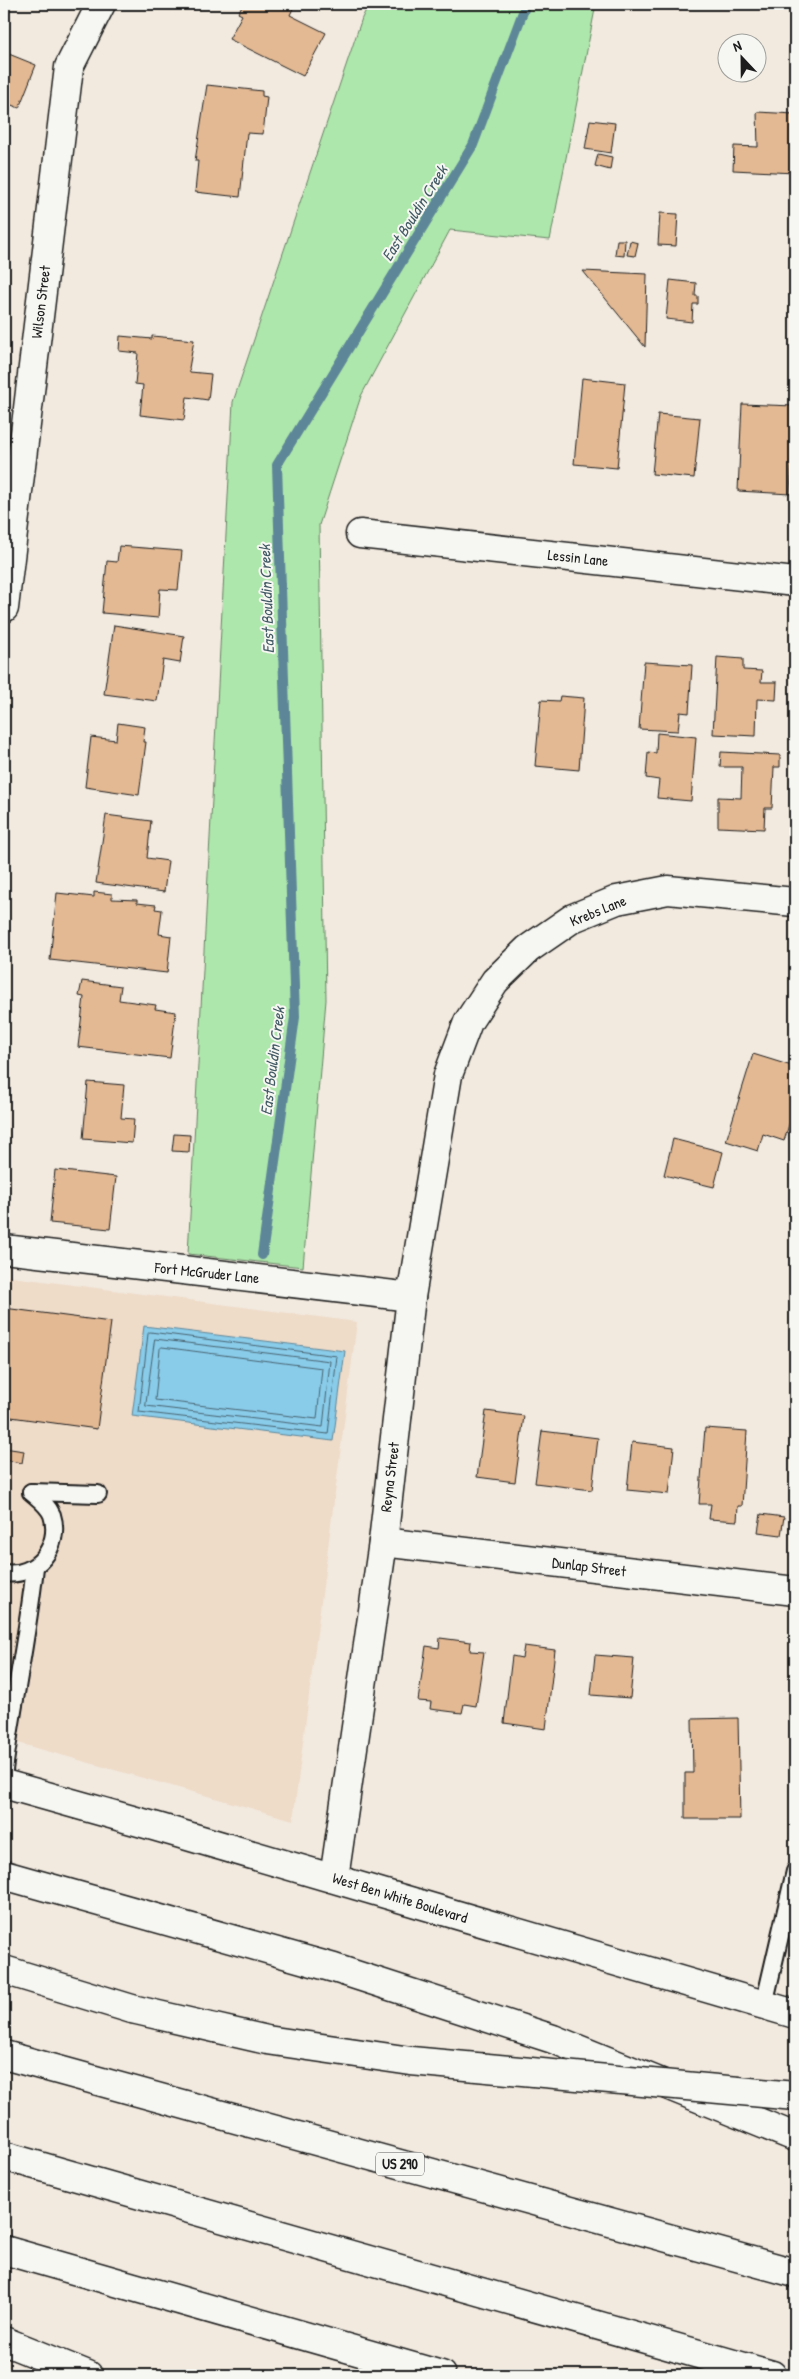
<svg xmlns="http://www.w3.org/2000/svg" width="799" height="2379" font-family="'Patrick Hand',sans-serif">
<style>
.built{fill:#eedbc8}
.green{fill:#aee7ab;stroke:#658264}
.water{fill:#89ccea;stroke:#5d8698}
.lines{fill:none;stroke-linecap:round;stroke-linejoin:round}
.shore{stroke:#48626e;stroke-width:1}
.stream{stroke:#5d8698;stroke-width:10}
.building{fill:#e3b993;stroke:#1c1c1c}
.lane-casing{stroke:#1c1c1c;stroke-width:20}
.street-casing{stroke:#1c1c1c;stroke-width:31}
.secondary-casing{stroke:#1c1c1c;stroke-width:31}
.highway-casing{stroke:#1c1c1c;stroke-width:31}
.lane{stroke:#f6f6f2;stroke-width:16}
.street{stroke:#f6f6f2;stroke-width:28}
.secondary{stroke:#f6f6f2;stroke-width:28}
.highway{stroke:#f6f6f2;stroke-width:28}
.highway-bridge-casing{stroke:#1c1c1c;stroke-width:31;stroke-linecap:butt}
.highway-bridge{stroke:#f6f6f2;stroke-width:28}
.labels{text-anchor:middle;stroke-width:4;stroke-linejoin:round;paint-order:stroke}
.shield{fill:#f6f6f2;stroke:#5d5d5c;stroke-width:1}
.shield-label{font-size:14px;font-weight:bold;fill:#1c1c1c}
.street-label{font-size:15px;fill:#1c1c1c;stroke:#f6f6f2}
.water-label{font-size:16px;font-style:italic;fill:#425a64;stroke:#f6f6f2}
</style>
<rect width="100%" height="100%" fill="#f2eadf"/>
<filter id="ink" filterUnits="userSpaceOnUse"><feTurbulence type="fractalNoise" baseFrequency=".02" numOctaves="2"/><feDisplacementMap in="SourceGraphic" scale="10" xChannelSelector="R" yChannelSelector="G"/><feConvolveMatrix kernelMatrix="1 2 1 2 8 2 1 2 1" color-interpolation-filters="sRGB"/></filter>
<g filter="url(#ink)">
<path class="built" d="M4 1276 357 1322 293 1820 4 1739Z"/>
<path class="green" d="M369 4H596L550 240 450 230 361 396 319 525 326 1000 303 1267 188 1254 233 402 362 18Z"/>
<path class="water" d="M144 1326 345 1351 333 1441 132 1416Z"/>
<g class="lines">
<g class="shore">
<path d="M150 1332 337 1356 328 1434 139 1412 148 1334Z"/>
<path d="M155 1339 330 1361 323 1427 146 1406Z"/>
<path d="M162 1347 322 1368 317 1419 155 1400 160 1349Z"/>
</g>
<path class="stream" d="M262 1255 295 1017 277 465 473 145 526 4"/>
</g>
<g class="building">
<path d="M243 4H295L290 15 326 33 303 76 229 39 242 15 238 13Z"/>
<path d="M4 52 36 65 19 108 4 102Z"/>
<path d="M207 85 262 91V96L267 97 263 134 247 133 240 197 195 192 198 161H195Z"/>
<path d="M757 112 795 114V173L733 170 734 146 758 147Z"/>
<path d="M590 120 615 123 611 153 585 149Z"/>
<path d="M598 154 612 157 610 170 595 166Z"/>
<path d="M660 213 678 214 676 246 658 245Z"/>
<path d="M617 240H625L624 256 615 255Z"/>
<path d="M630 241 638 243 635 256 627 255Z"/>
<path d="M583 271 647 274 645 347Z"/>
<path d="M670 280 696 283 695 296H698V304H693L692 322 666 319Z"/>
<path d="M120 336 152 339V336L194 340 189 368 190 372 211 374 208 400 187 397 184 420 140 415 143 385 135 384 138 353 119 351Z"/>
<path d="M582 378 625 383 617 468 574 464Z"/>
<path d="M742 404 794 406 790 494 738 491Z"/>
<path d="M658 414 700 418 694 478 652 474Z"/>
<path d="M119 546 182 551 178 590 160 589 158 618 102 613 107 561 117 562Z"/>
<path d="M114 625 184 636 180 663 163 660 157 701 104 694Z"/>
<path d="M717 657 743 659V670L762 671 761 682H777L776 700 757 699 756 736 713 734Z"/>
<path d="M644 662 692 665 689 713 680 712 678 731 639 729Z"/>
<path d="M794 686H795V726H793Z"/>
<path d="M560 696 584 698 579 770 535 766 541 700 559 701Z"/>
<path d="M118 723 145 727 143 742H146L139 795 85 787 91 737 116 740Z"/>
<path d="M657 733 696 737 691 801 657 798 659 780 646 778 648 752 656 753Z"/>
<path d="M721 752 780 755V767H774L772 808H765L764 829 718 827V797L741 798 742 767H720Z"/>
<path d="M106 815 151 821 147 858 168 861 164 892 96 883Z"/>
<path d="M94 892 112 894V899L137 900V903L156 905 155 909 162 910 159 934 171 936 167 973 50 960 57 893 94 897Z"/>
<path d="M82 981 121 986 119 1000 156 1005 155 1009 176 1012 170 1058 78 1047 84 997 79 996Z"/>
<path d="M753 1054 795 1067V1105L784 1141 763 1134 758 1151 726 1141Z"/>
<path d="M88 1082 124 1085 121 1118 134 1119 132 1143 83 1139Z"/>
<path d="M174 1134 190 1135 189 1152 172 1151Z"/>
<path d="M673 1139 723 1152 714 1187 664 1175Z"/>
<path d="M55 1170 116 1177 110 1229 50 1223Z"/>
<path d="M4 1308 111 1322 97 1429 4 1416Z"/>
<path d="M486 1411 524 1416 515 1482 477 1477Z"/>
<path d="M705 1428 747 1431 742 1506H738L737 1521 709 1519 711 1504H699Z"/>
<path d="M542 1431 598 1438 592 1490 535 1483Z"/>
<path d="M632 1442 674 1447 669 1494 627 1490Z"/>
<path d="M4 1448 24 1451 22 1463 4 1460Z"/>
<path d="M761 1514 784 1517 781 1535 758 1532Z"/>
<path d="M440 1638 471 1642 470 1651 484 1652 476 1706 464 1704 462 1713 430 1709 431 1702 418 1701 426 1646 439 1648Z"/>
<path d="M524 1646 555 1650 546 1729 504 1723 512 1656 522 1658Z"/>
<path d="M595 1655 634 1658 630 1698 591 1695Z"/>
<path d="M738 1718 740 1819H685V1773H693L692 1719Z"/>
</g>
<g class="lines">
<defs>
<g id="lane">
<path d="M31 1492 98 1494"/>
<path d="M4 1573C36 1578 62 1546 52 1515 48 1505 39 1499 31 1492"/>
<path d="M4 1770C13 1702 28 1635 35 1567"/>
<path d="M764 2005 795 1871"/>
</g>
<g id="street">
<path d="M360 534 795 582"/>
<path d="M4 608 69 67 101 4"/>
<path d="M4 1249 411 1297"/>
<path d="M383 1542 795 1591"/>
<path d="M334 1878 383 1542 411 1297 448 1075 468 1022 495 981 528 949 573 918 617 900 668 890 795 902"/>
</g>
<path id="secondary" d="M4 1784 157 1827 795 2014"/>
<g id="highway">
<path d="M4 1875 334 1968 553 2039 795 2137"/>
<path d="M4 1970 132 2009"/>
<path d="M4 2055 795 2273"/>
<path d="M4 2156 772 2375"/>
<path d="M4 2250 441 2375"/>
<path d="M4 2341 88 2375"/>
</g>
</defs>
<use href="#lane" class="lane-casing"/>
<use href="#street" class="street-casing"/>
<use href="#secondary" class="secondary-casing"/>
<use href="#highway" class="highway-casing"/>
<use href="#lane" class="lane"/>
<use href="#street" class="street"/>
<use href="#secondary" class="secondary"/>
<use href="#highway" class="highway"/>
<defs>
<path id="highway-bridge" d="M132 2009 267 2040 411 2061 795 2096"/>
</defs>
<use href="#highway-bridge" class="highway-bridge-casing"/>
<use href="#highway-bridge" class="highway-bridge"/>
</g>
</g>
<g class="labels">
<rect class="shield" x="376" y="2152.5" width="48" height="23" rx="4"/>
<g class="shield-label">
<text x="400" y="2169">US 290</text>
</g>
<g class="street-label">
<text transform="translate(41 302) rotate(-83)" y="5">Wilson Street</text>
<text transform="translate(578 558) rotate(6)" y="5">Lessin Lane</text>
<text transform="translate(598 911) rotate(-22)" y="5">Krebs Lane</text>
<text transform="translate(207 1273) rotate(6)" y="5">Fort McGruder Lane</text>
<text transform="translate(390 1477) rotate(-83)" y="5">Reyna Street</text>
<text transform="translate(589 1567) rotate(7)" y="5">Dunlap Street</text>
<text transform="translate(400 1898) rotate(17)" y="5">West Ben White Boulevard</text>
</g>
<g class="water-label">
<text transform="translate(414 213) rotate(-58)" y="6">East Bouldin Creek</text>
<text transform="translate(266 599) rotate(-92)" y="6">East Bouldin Creek</text>
<text transform="translate(272 1061) rotate(-83)" y="6">East Bouldin Creek</text>
</g>
</g>
<rect width="799" height="2379" fill="none" stroke="#f6f6f2" stroke-width="20"/>
<rect x="10" y="10" width="779" height="2359" fill="none" stroke="#1c1c1c" stroke-width="2" filter="url(#ink)"/>
<g transform="translate(742 58) rotate(338)"><circle r="24" fill="#f6f6f2" stroke="#9f9f9c"/>
<path d="M0-4L9 19L0 12L-9 19Z" fill="#1c1c1c"/>
<text y="-8" font-size="14" font-weight="bold" text-anchor="middle" fill="#1c1c1c">N</text>
</g>
</svg>
